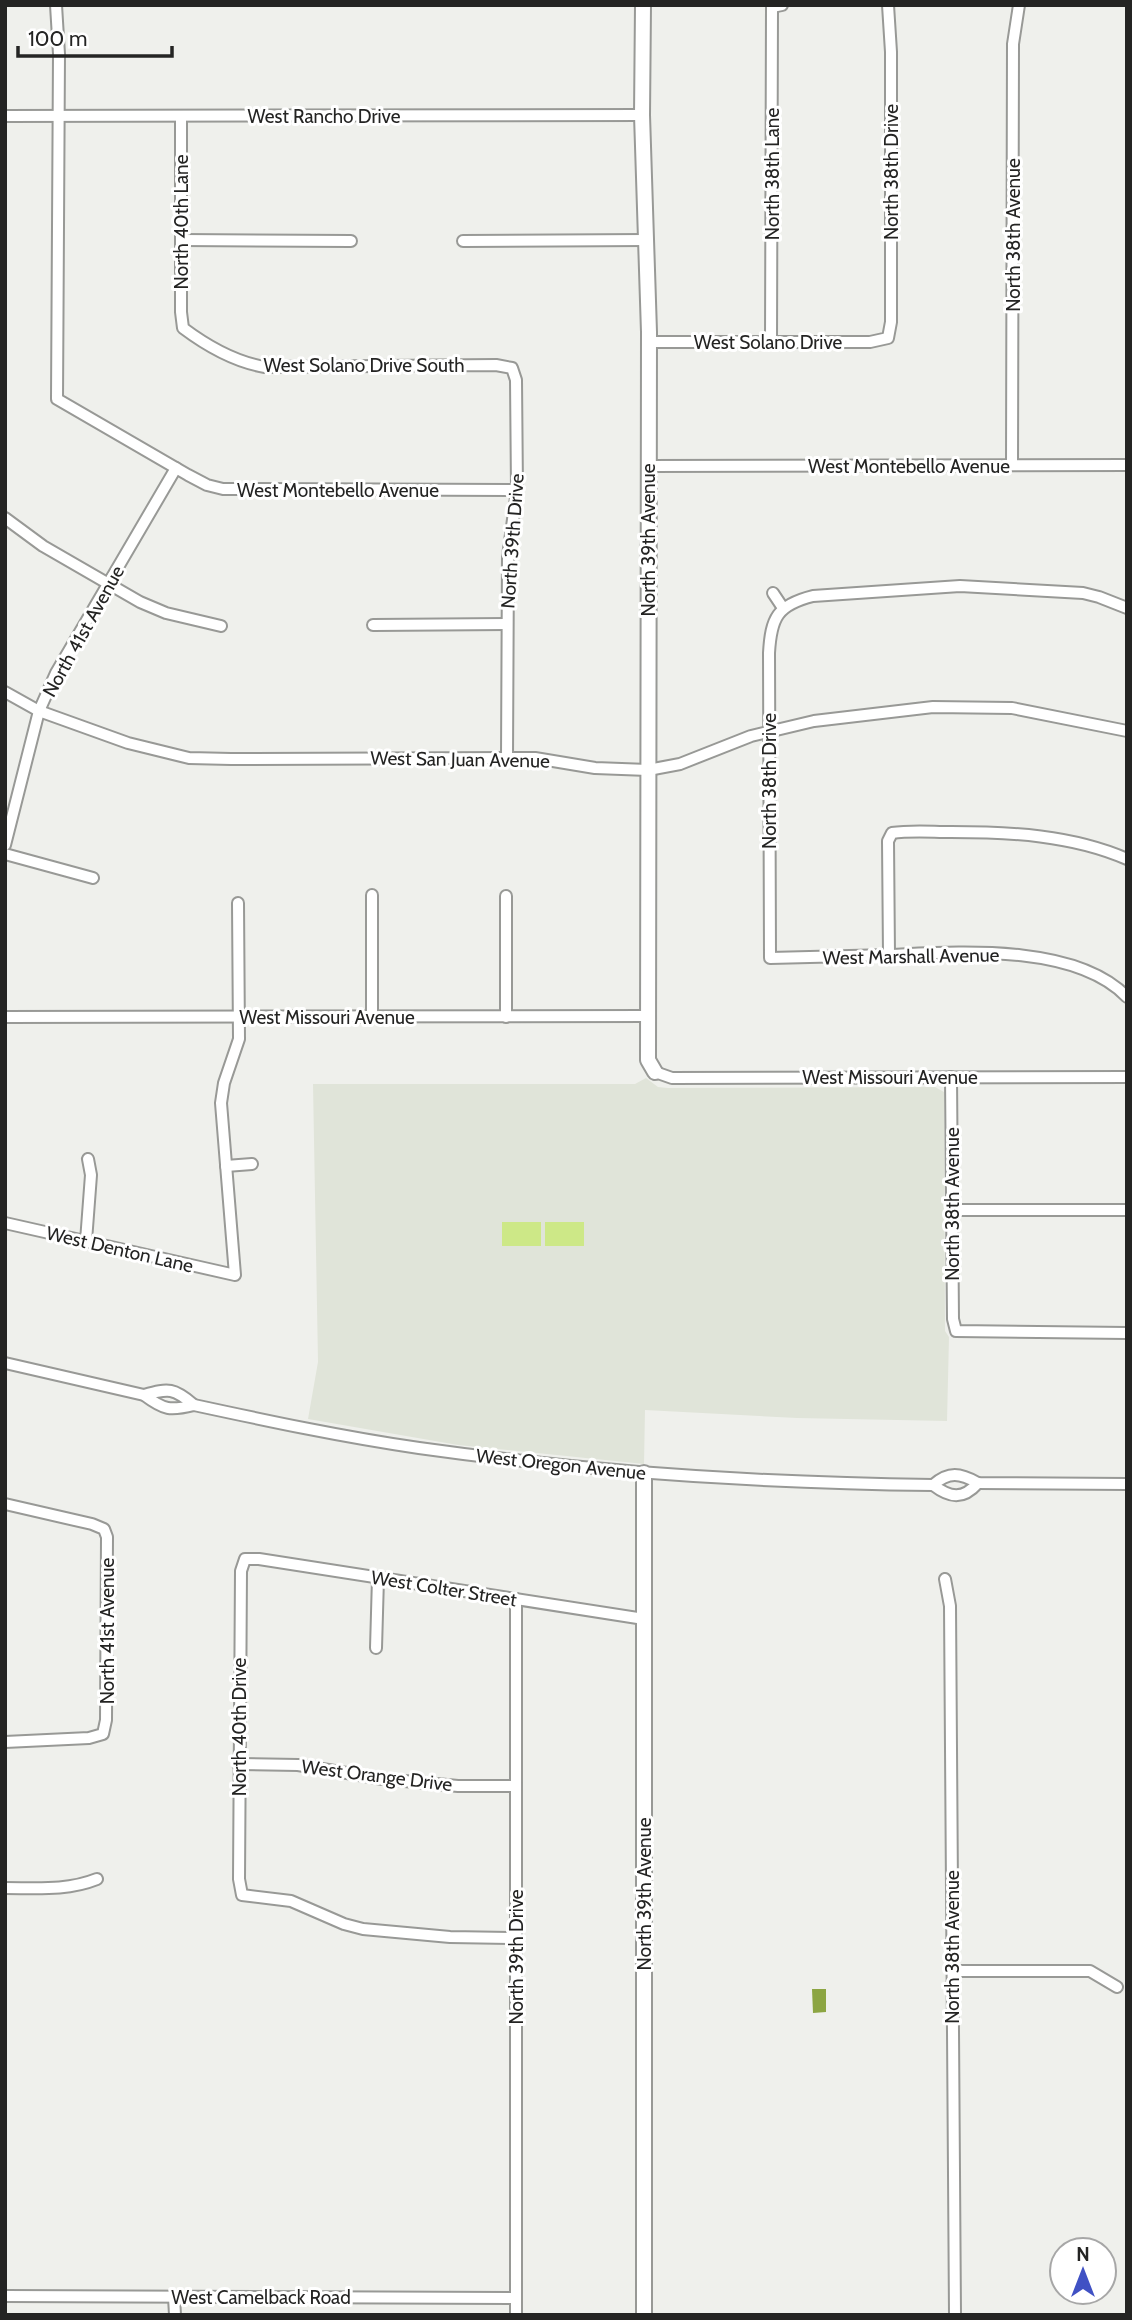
<svg xmlns="http://www.w3.org/2000/svg" width="1132" height="2320" font-family="Cabin,sans-serif">
<style>
.built{fill:#e0e4d9}
.green{fill:#cde887}
.water{fill:#8ca542}
.lines{fill:none;stroke-linecap:round;stroke-linejoin:round}
.minor-casing{stroke:#989996;stroke-width:14}
.tertiary-casing{stroke:#989996;stroke-width:18}
.minor{stroke:#fff;stroke-width:10}
.tertiary{stroke:#fff;stroke-width:14}
.labels{text-anchor:middle;stroke-width:6;stroke-linejoin:round;paint-order:stroke}
.street-label{font-size:19px;fill:#242423;stroke:#fff}
</style>
<rect width="100%" height="100%" fill="#eff0ec"/>
<path class="built" d="M646 1078 658 1087 668 1088 935 1087 944 1092 945 1331 949 1337 947 1421 797 1418 645 1410 644 1464 458 1445 308 1419 318 1362 313 1084H635Z"/>
<g class="green">
<rect x="502" y="1222" width="39" height="24"/>
<rect x="545" y="1222" width="39" height="24"/>
</g>
<path class="water" d="M812 1989H826V2012L813 2013Z"/>
<g class="lines">
<defs>
<g id="minor">
<path d="M56 5 59 54 57 399 188 475 207 485 223 489 517 490"/>
<path d="M5 116 642 115"/>
<path d="M181 117V312L183 328C207 346 235 362 265 367L496 365 512 368 516 380 517 490 508 556 507 757"/>
<path d="M181 240 351 241"/>
<path d="M463 241 647 240"/>
<path d="M649 342H870L888 338 891 322V52L888 5"/>
<path d="M771 342 772 7 782 5"/>
<path d="M1012 465 1013 44 1019 5"/>
<path d="M649 466 1127 465"/>
<path d="M5 518 43 546 140 602 166 613 221 626"/>
<path d="M773 593 783 608"/>
<path d="M1127 608 1099 597 1083 593 960 586 813 596C777 605 771 618 769 653L770 958C809 957 849 956 889 955 957 952 1075 943 1127 997"/>
<path d="M373 625 507 624"/>
<path d="M5 692 39 711 128 743 189 758 231 759 535 758 595 768 648 770 680 764 751 736 814 721 933 707 1012 708 1127 731"/>
<path d="M5 845 39 711 56 673 176 468"/>
<path d="M5 854 93 878"/>
<path d="M372 895V1017"/>
<path d="M506 896V1017"/>
<path d="M889 955 888 841 892 833C911 830 932 832 951 832 1010 832 1072 835 1127 859"/>
<path d="M5 1017 648 1016"/>
<path d="M655 1072 672 1078 1127 1077"/>
<path d="M951 1077 953 1319 956 1331 1127 1333"/>
<path d="M226 1166 252 1164"/>
<path d="M953 1210H1127"/>
<path d="M5 1223 235 1275 221 1103 224 1083 239 1039 238 903"/>
<path d="M86 1241 91 1175 88 1159"/>
<path d="M5 1363 144 1395C164 1410 170 1411 194 1405 268 1421 343 1437 419 1448 589 1472 761 1483 933 1485 950 1498 963 1500 978 1483"/>
<path d="M144 1395C169 1388 174 1388 194 1405"/>
<path d="M933 1485C949 1471 960 1473 978 1483L1127 1484"/>
<path d="M5 1504 92 1524 104 1529 107 1537 106 1720 103 1734 89 1738 5 1742"/>
<path d="M945 1579 950 1606 955 2315"/>
<path d="M516 1599V2315"/>
<path d="M376 1648 378 1578"/>
<path d="M238 1764 298 1765 383 1779 458 1786H516"/>
<path d="M5 1888C37 1888 67 1891 97 1879"/>
<path d="M516 1938 450 1937 363 1929 344 1924 291 1901 242 1895 239 1879 241 1571 245 1559H259L644 1619"/>
<path d="M953 1971H1090L1117 1987"/>
<path d="M5 2296 516 2298"/>
<path d="M174 2297 175 2315"/>
</g>
<g id="tertiary">
<path d="M643 5 642 115 649 332 648 1060 655 1072"/>
<path d="M644 1473V2315"/>
</g>
</defs>
<use href="#minor" class="minor-casing"/>
<use href="#tertiary" class="tertiary-casing"/>
<use href="#minor" class="minor"/>
<use href="#tertiary" class="tertiary"/>
</g>
<g class="labels">
<g class="street-label">
<text x="324" y="123">West Rancho Drive</text>
<text transform="translate(891 172) rotate(-90)" y="7">North 38th Drive</text>
<text transform="translate(772 174) rotate(-90)" y="7">North 38th Lane</text>
<text transform="translate(181 222) rotate(-90)" y="7">North 40th Lane</text>
<text transform="translate(1013 235) rotate(-90)" y="7">North 38th Avenue</text>
<text x="768" y="349">West Solano Drive</text>
<text x="364" y="372">West Solano Drive South</text>
<text x="909" y="473">West Montebello Avenue</text>
<text x="338" y="497">West Montebello Avenue</text>
<text transform="translate(648 540) rotate(-90)" y="7">North 39th Avenue</text>
<text transform="translate(512 541) rotate(-86)" y="7">North 39th Drive</text>
<text transform="translate(83 631) rotate(-61)" y="7">North 41st Avenue</text>
<text transform="translate(460 759) rotate(1)" y="7">West San Juan Avenue</text>
<text transform="translate(769 781) rotate(-90)" y="7">North 38th Drive</text>
<text transform="translate(911 956) rotate(-1)" y="7">West Marshall Avenue</text>
<text x="327" y="1024">West Missouri Avenue</text>
<text x="890" y="1084">West Missouri Avenue</text>
<text transform="translate(952 1204) rotate(-90)" y="7">North 38th Avenue</text>
<text transform="translate(120 1249) rotate(13)" y="7">West Denton Lane</text>
<text transform="translate(561 1464) rotate(6)" y="7">West Oregon Avenue</text>
<text transform="translate(444 1588) rotate(9)" y="7">West Colter Street</text>
<text transform="translate(107 1631) rotate(-90)" y="7">North 41st Avenue</text>
<text transform="translate(239 1727) rotate(-90)" y="7">North 40th Drive</text>
<text transform="translate(377 1775) rotate(7)" y="7">West Orange Drive</text>
<text transform="translate(644 1894) rotate(-90)" y="7">North 39th Avenue</text>
<text transform="translate(952 1947) rotate(-90)" y="7">North 38th Avenue</text>
<text transform="translate(516 1957) rotate(-90)" y="7">North 39th Drive</text>
<text x="261" y="2304">West Camelback Road</text>
</g>
</g>
<rect width="1132" height="2320" fill="none" stroke="#242423" stroke-width="14"/>
<g transform="translate(1083 2271)"><circle r="33" fill="#ffffff" stroke="#a7a7a7" stroke-width="2"/>
<path d="M0-5L12 26L0 18L-12 26Z" fill="#4051c4"/>
<text y="-10" font-size="19" font-weight="bold" text-anchor="middle" fill="#242423">N</text>
</g>
<path d="M18 46v10h154v-10" fill="none" stroke="#242423" stroke-width="3.5"/>
<text x="28" y="46" font-size="21" fill="#242423" stroke="#ffffff" stroke-width="5" paint-order="stroke">100 m</text>
</svg>
